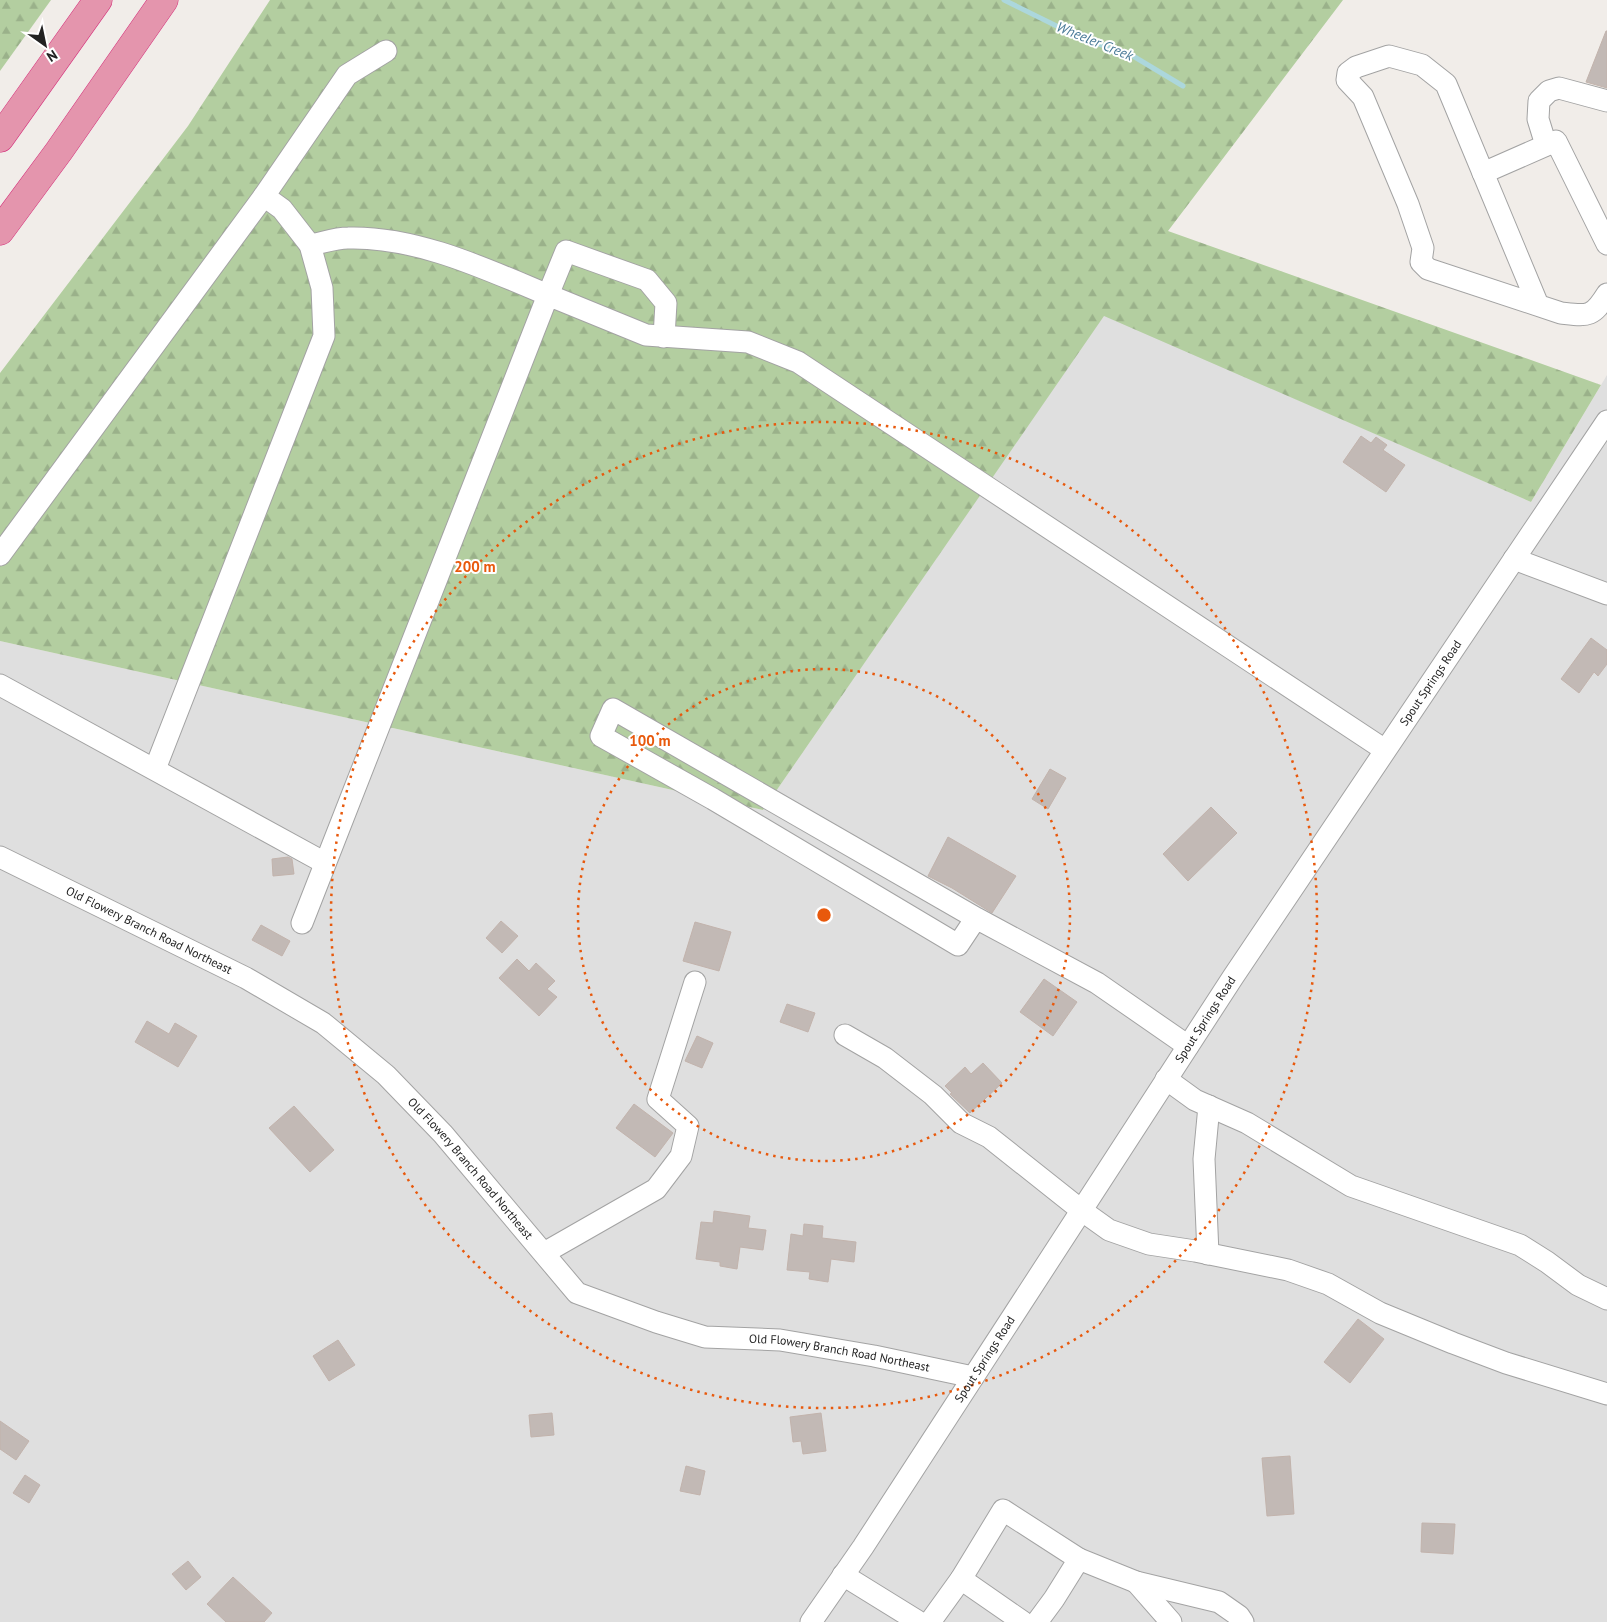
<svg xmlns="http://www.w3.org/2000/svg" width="1607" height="1622" font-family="'PT Sans',sans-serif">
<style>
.residential{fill:#dfdfdf}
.forest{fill:url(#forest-firs)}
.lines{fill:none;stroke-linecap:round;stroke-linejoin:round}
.stream{stroke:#acd7dc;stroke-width:5}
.building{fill:#c2b9b5;stroke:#c2b3ac}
.minor-casing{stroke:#a3a3a3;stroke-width:23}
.highway-casing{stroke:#d4317b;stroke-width:29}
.minor{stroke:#fff;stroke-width:21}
.highway{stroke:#e495ad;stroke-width:28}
.ring{fill:none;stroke:#e8590c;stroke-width:2.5;stroke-dasharray:2.5 5}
.labels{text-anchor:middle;stroke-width:4;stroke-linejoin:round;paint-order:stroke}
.street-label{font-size:12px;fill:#222;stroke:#fff}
.water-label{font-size:14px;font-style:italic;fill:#477896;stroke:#fff}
.centre{fill:#e8590c;stroke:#fff;stroke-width:2.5}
.ring-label{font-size:15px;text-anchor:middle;font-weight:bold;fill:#e8590c;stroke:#fff;stroke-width:4;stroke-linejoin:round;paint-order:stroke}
</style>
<defs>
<pattern id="forest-firs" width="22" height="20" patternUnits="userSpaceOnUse" patternTransform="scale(1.25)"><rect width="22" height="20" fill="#b3cea0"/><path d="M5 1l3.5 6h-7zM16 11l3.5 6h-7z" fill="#9ab18a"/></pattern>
</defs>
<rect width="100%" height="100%" fill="#f1ede9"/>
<path class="residential" d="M1104 315 1531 502 1607 375V1622H0V641L763 810Z"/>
<g class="forest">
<path d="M0 0H51L0 71Z"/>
<path d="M270 0H1343L1168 231 1601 385 1531 502 1104 316 763 810 0 641V373L188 126Z"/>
</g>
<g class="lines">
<path class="stream" d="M1004 0 1081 38 1133 56 1183 86"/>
</g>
<g class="building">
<path d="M1606 31H1607V88L1586 82Z"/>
<path d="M1361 436 1371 443 1376 437 1387 445 1383 450 1405 465 1386 492 1343 462Z"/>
<path d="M1591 638 1607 650V664L1598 676 1594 672 1579 693 1561 679Z"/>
<path d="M1050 769 1066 778 1048 809 1032 799Z"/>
<path d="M1211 807 1237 833 1188 881 1163 854Z"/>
<path d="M948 837 1016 876 992 913 952 888 928 876Z"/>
<path d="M288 857 292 859 294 874 273 876 272 859Z"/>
<path d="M501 921 518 936 502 953 486 938Z"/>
<path d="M695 922 731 932 719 971 683 961Z"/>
<path d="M261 925 290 941 282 956 252 940Z"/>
<path d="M517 959 529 971 536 963 555 981 547 989 557 997 539 1016 499 978Z"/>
<path d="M1044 979 1077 1002 1053 1036 1020 1012Z"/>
<path d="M787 1004 815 1013 808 1032 780 1022Z"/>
<path d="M147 1021 169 1034 175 1023 197 1036 178 1067 135 1042Z"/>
<path d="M697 1036 713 1043 702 1068 685 1061Z"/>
<path d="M983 1063 1002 1083 970 1113 950 1094 952 1093 945 1086 965 1067 971 1074Z"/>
<path d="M634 1104 673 1133 655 1157 616 1128Z"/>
<path d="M294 1106 334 1150 310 1172 269 1128Z"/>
<path d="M714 1211 750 1216 748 1228 766 1230 763 1250 740 1247 737 1269 720 1266V1262L696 1259 701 1222 713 1223Z"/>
<path d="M804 1224 823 1226 822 1238 856 1242 854 1262 831 1259 828 1282 809 1279 810 1272 787 1270 791 1234 803 1236Z"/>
<path d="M1358 1319 1384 1339 1350 1383 1324 1362Z"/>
<path d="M338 1340 355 1365 329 1381 313 1356Z"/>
<path d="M552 1413 554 1435 531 1437 529 1415Z"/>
<path d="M821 1413 826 1451 803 1454 801 1441 793 1442 790 1417Z"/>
<path d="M0 1421 29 1441 16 1460 0 1449Z"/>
<path d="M1290 1456 1294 1514 1267 1516 1262 1458Z"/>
<path d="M686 1466 705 1471 700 1495 680 1491Z"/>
<path d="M25 1475 40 1485 29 1503 13 1493Z"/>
<path d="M1422 1523 1455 1524 1453 1554 1421 1552Z"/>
<path d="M188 1561 201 1577 186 1590 172 1574Z"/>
<path d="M233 1577 272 1613 264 1622H226L207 1604Z"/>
</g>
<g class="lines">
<defs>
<g id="minor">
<path d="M1546 145 1538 119 1539 101 1549 91 1559 88 1607 101"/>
<path d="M1483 173 1556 141 1607 244"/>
<path d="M310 245C322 243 335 238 348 238 416 236 486 269 548 295L566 251 647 280 666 303 664 337"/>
<path d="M1538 305 1446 84 1422 65 1389 56 1356 67 1348 73 1347 80 1363 97 1408 204 1423 248 1421 262 1428 269 1561 313C1588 316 1592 318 1607 294"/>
<path d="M0 555 264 196 347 75 386 51"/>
<path d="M1514 559 1607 594"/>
<path d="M0 685 325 863"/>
<path d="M155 769 324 336 322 288 310 245 282 209 264 196"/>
<path id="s1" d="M0 857 246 978 323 1023 386 1075 443 1134 577 1293 656 1322 705 1337 780 1340 874 1356 973 1377"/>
<path d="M976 918 958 945 713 799 601 736 613 709 976 918 1097 983 1188 1046"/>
<path d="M302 923 548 295 646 335 748 342 798 362 1385 750"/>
<path d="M845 1035 885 1058 933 1095 961 1123 989 1137 1081 1210 1109 1230 1149 1244 1195 1251 1288 1270 1328 1284 1380 1313 1453 1343 1506 1363 1607 1394"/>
<path d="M1166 1079 1195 1100 1247 1123 1351 1186 1520 1245 1547 1262 1578 1285 1607 1299"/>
<path d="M544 1253 656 1189 681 1156 688 1126 658 1099 695 982"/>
<path d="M1208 1254 1204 1159 1209 1106"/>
<path d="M1079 1559 1136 1582 1219 1602 1239 1616 1243 1622"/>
<path d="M843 1575 919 1622"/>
<path d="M961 1579 1023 1622"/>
<path d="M1136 1582 1171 1622"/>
<path id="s2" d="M811 1622 863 1547 1233 977 1607 421"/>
<path d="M930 1622 961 1579 1003 1510 1079 1559 1054 1599 1037 1622"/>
</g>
<g id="highway">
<path d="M0 138 98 0"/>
<path d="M0 231 59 151 164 0"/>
</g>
</defs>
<use href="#minor" class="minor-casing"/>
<use href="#highway" class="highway-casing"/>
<use href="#minor" class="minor"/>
<use href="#highway" class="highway"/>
</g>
<g class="ring">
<circle cx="824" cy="915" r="246"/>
<circle cx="824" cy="915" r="493"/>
</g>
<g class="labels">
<g class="street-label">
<text dy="4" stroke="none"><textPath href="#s2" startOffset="1125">Spout Springs Road</textPath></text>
<text dy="4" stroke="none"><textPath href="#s1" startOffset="166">Old Flowery Branch Road Northeast</textPath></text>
<text dy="4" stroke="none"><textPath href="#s2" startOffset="720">Spout Springs Road</textPath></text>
<text dy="4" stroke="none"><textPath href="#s1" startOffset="571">Old Flowery Branch Road Northeast</textPath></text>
<text dy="4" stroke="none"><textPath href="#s1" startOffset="1006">Old Flowery Branch Road Northeast</textPath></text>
<text dy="4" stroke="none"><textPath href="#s2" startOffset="315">Spout Springs Road</textPath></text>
</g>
<g class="water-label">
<text transform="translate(1095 41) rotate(22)" y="5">Wheeler Creek</text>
</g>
</g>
<circle cx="824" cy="915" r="8" class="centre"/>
<g class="ring-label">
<text x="475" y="572">200 m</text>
<text x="650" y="746">100 m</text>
</g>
<g transform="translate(45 45) rotate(147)" stroke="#ffffff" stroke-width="4" paint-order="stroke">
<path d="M0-4L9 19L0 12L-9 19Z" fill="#222222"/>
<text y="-8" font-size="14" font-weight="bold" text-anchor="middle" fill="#222222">N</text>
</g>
</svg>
